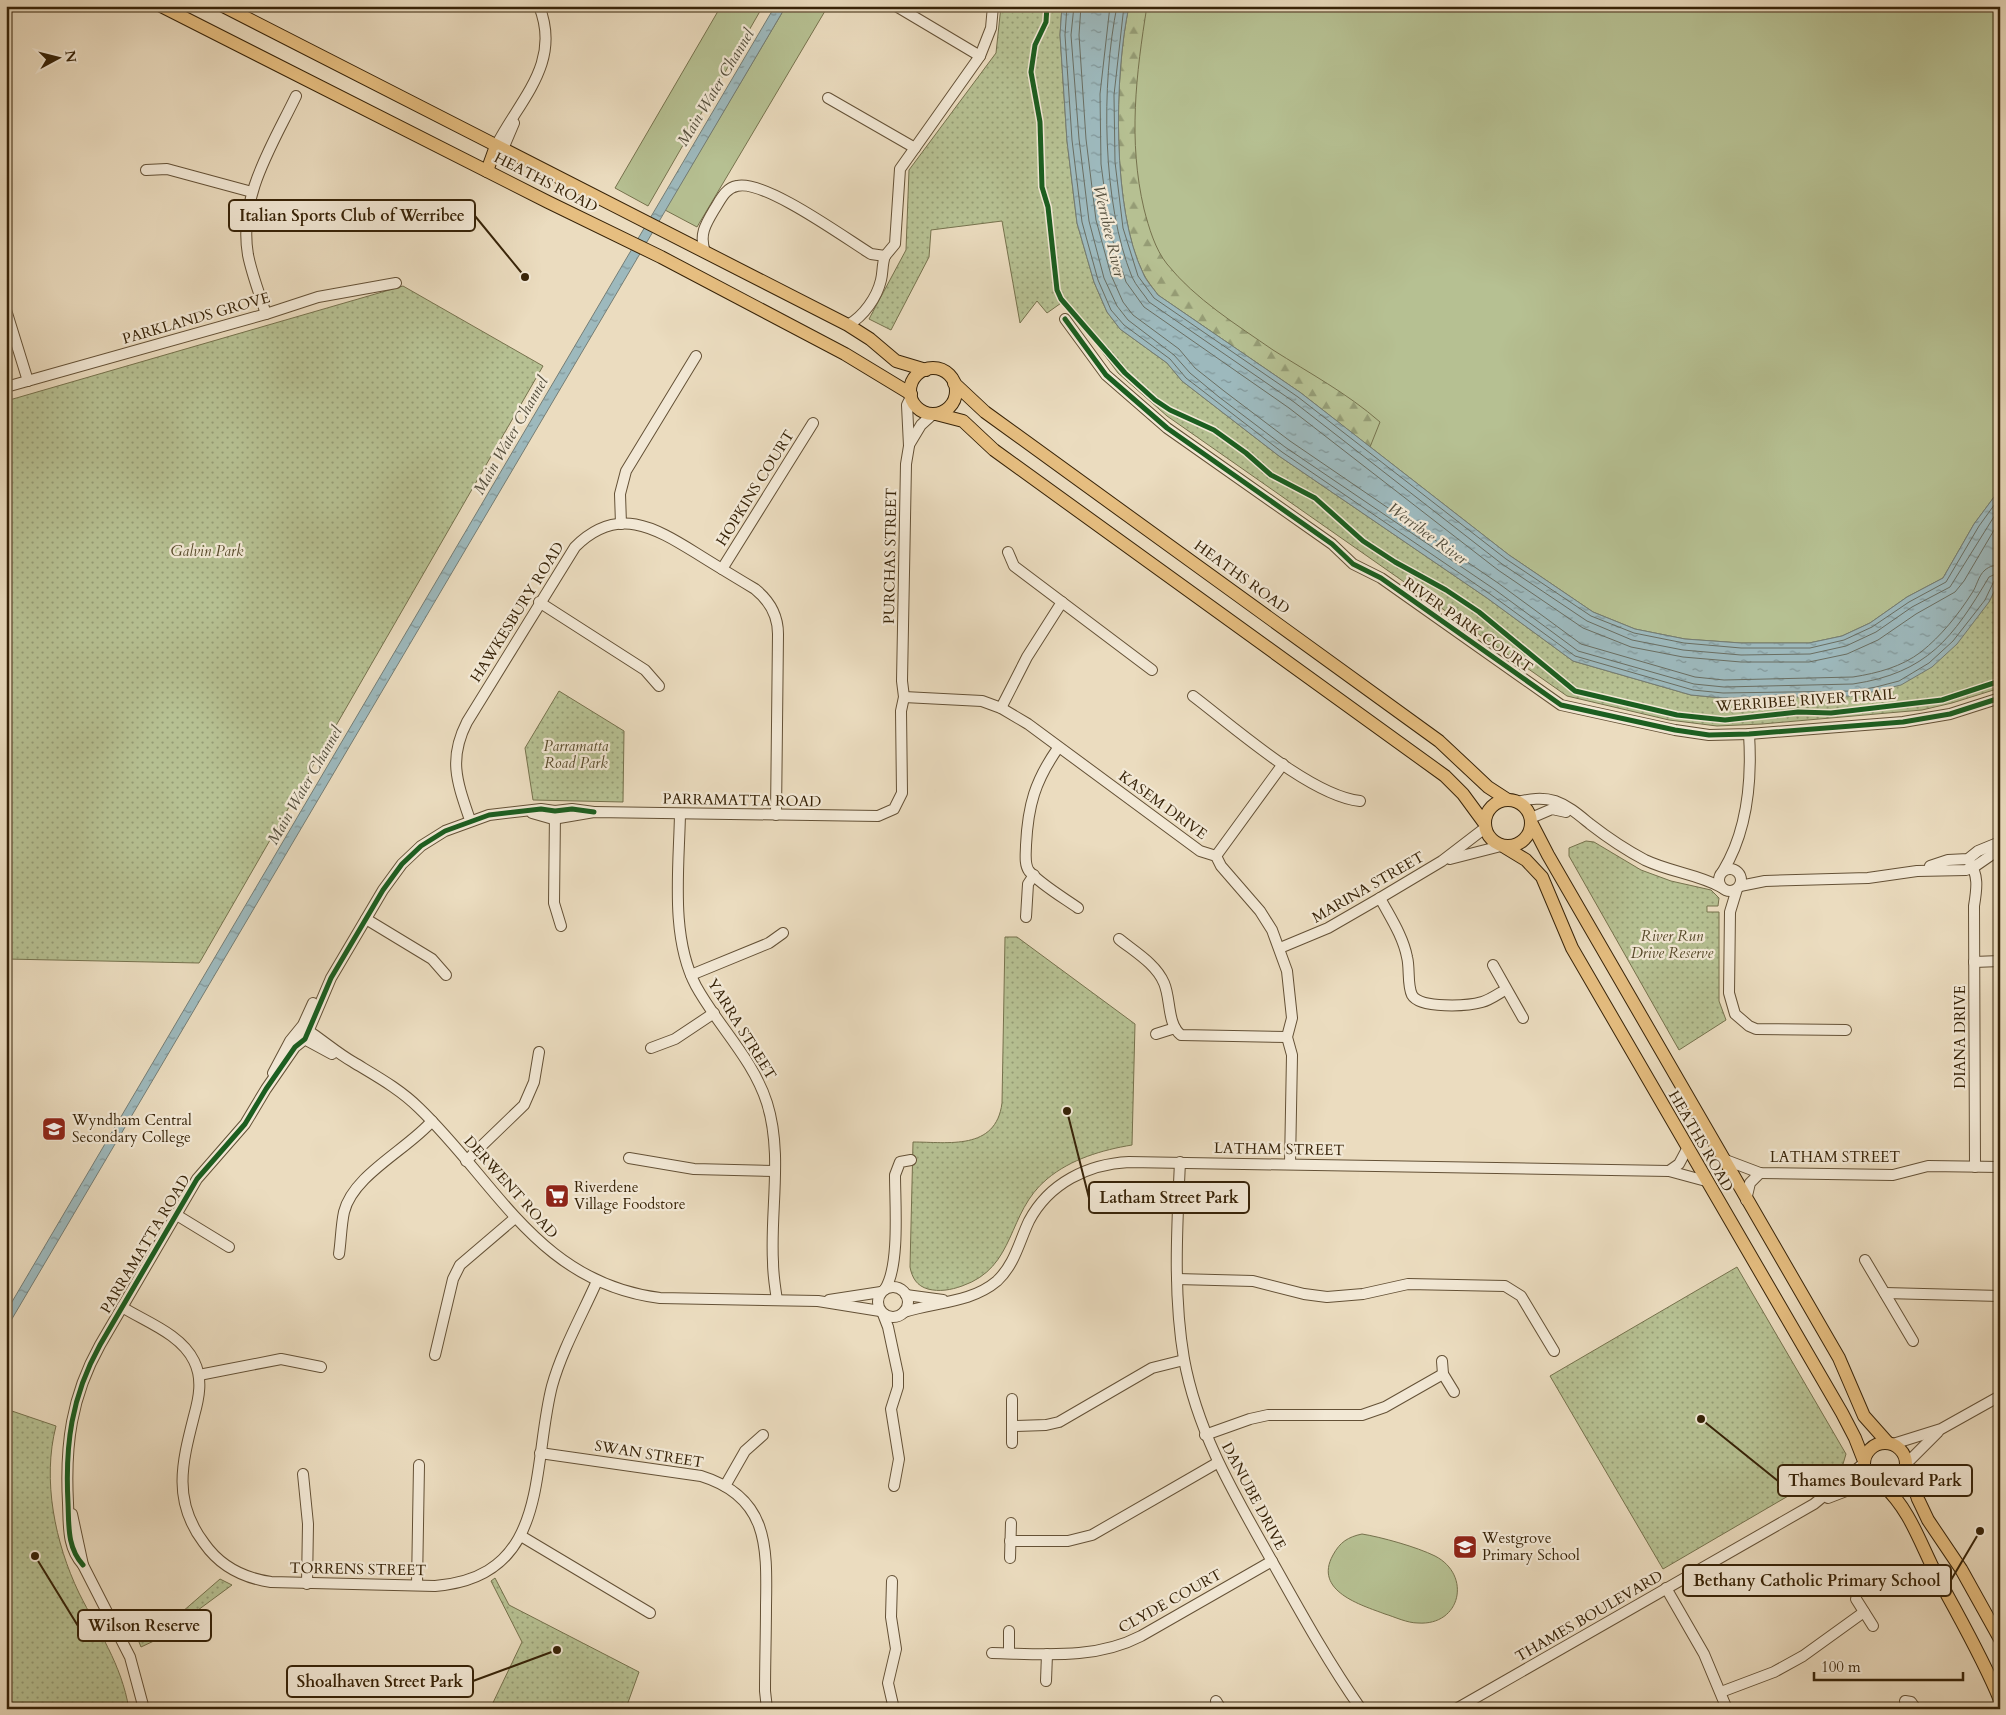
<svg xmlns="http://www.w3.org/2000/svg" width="2006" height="1715" font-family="Cardo,serif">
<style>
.green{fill:#b6c092;stroke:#76724d}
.forest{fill:url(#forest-firs);stroke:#76724d}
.park{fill:url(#park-dots);stroke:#76724d}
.water{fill:url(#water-ripples);stroke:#747d75}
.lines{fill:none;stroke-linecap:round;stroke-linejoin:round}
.shore{stroke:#6a6e62;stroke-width:1}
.minor-casing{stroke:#645136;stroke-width:12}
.major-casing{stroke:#372308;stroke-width:14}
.minor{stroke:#f2e8d5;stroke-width:10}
.major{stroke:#e6be80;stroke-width:12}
.cycleway-casing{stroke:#f2e8d5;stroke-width:8}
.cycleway{stroke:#1b5e20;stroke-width:5}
.labels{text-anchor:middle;stroke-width:4.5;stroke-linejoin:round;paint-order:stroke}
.street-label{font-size:15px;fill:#372308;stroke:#f2e8d5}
.park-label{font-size:15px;font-style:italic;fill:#574a2a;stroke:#f2e8d5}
.poi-label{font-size:15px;fill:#372308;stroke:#f2e8d5;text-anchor:start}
.water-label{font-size:16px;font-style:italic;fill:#56503e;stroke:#f2e8d5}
.leader{fill:none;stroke:#372308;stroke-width:2}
.callout-dot{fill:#372308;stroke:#f2e8d5;stroke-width:2}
.callout{fill:#f2e8d5;stroke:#372308;stroke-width:2}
.callout-label{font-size:16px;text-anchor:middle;font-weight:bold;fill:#372308}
</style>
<defs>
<pattern id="forest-firs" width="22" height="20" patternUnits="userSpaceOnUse" patternTransform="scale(1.25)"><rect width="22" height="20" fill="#b6c092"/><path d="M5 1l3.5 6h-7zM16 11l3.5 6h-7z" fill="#959c75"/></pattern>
<pattern id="park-dots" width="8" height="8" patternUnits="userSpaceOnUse" patternTransform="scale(1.25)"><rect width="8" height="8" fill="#b6c092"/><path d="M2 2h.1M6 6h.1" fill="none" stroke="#959c75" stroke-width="1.8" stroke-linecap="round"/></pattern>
<pattern id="water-ripples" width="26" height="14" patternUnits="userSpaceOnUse" patternTransform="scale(1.25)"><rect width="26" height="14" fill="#9db9bd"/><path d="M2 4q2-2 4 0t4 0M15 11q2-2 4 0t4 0" fill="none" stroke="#819698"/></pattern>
</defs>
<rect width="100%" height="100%" fill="#ebdcbf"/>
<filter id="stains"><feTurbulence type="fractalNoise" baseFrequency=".004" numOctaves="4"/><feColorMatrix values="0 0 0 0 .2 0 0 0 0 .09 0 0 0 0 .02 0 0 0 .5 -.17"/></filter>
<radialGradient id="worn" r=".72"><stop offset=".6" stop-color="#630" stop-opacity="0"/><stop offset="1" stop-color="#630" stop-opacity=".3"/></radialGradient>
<g class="green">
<path d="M721 6H763L648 206 615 188Z"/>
<path d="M786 6H828L697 227 665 210Z"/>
<path d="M1129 6H2000V489L1974 524 1943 578 1907 597 1870 623 1842 636 1809 643H1741L1685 639 1635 629 1593 612 1509 555 1301 393 1158 295 1120 161Z"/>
<path d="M1362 1534C1381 1537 1417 1547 1435 1556 1472 1575 1461 1626 1418 1623 1407 1623 1395 1617 1385 1614 1361 1605 1313 1591 1333 1555 1340 1542 1348 1537 1362 1534Z"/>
</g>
<path class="forest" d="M1129 6H1147C1136 74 1128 141 1144 209 1149 228 1155 249 1167 264 1195 299 1237 325 1273 350 1309 373 1347 393 1380 422L1370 447 1301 393 1158 295C1153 288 1147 281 1143 273 1112 210 1114 75 1129 6Z"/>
<g class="park">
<path d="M1001 6H1062L1060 35 1067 141 1077 223 1094 282 1107 312 1120 329 1167 363 1182 381 1279 456 1487 598 1573 661 1691 695 1723 698 1784 696 1989 602 2000 579V688L1952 703 1922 710 1762 724 1717 726 1669 720 1567 696 1167 416 1118 373 1064 301 1047 313 1037 301 1020 323 1002 221 931 230 929 257 891 330 869 319 906 250 909 170 996 53Z"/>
<path d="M403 286 543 366 201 960 199 963 6 959V401Z"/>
<path d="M559 691 624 731 623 802 533 800 525 748Z"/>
<path d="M1586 841 1594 842 1641 870 1671 881 1711 890 1719 898 1718 906H1707V912H1719V1001L1726 1020 1679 1050 1569 856V848Z"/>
<path d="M1005 937H1017L1135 1024 1132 1145C1102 1150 1071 1159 1047 1179 1006 1213 1017 1267 962 1286 951 1290 939 1292 928 1289 917 1286 912 1278 910 1267L913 1142C948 1142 996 1151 1002 1103Z"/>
<path d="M1737 1267 1846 1454 1843 1464 1663 1569 1550 1376Z"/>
<path d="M6 1409 56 1426C42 1480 55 1543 79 1593 99 1633 121 1663 129 1709H6Z"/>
<path d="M495 1578 509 1605 639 1672 626 1708 628 1709 606 1707 603 1709H490L522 1642 491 1581Z"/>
<path d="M220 1579 232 1585 194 1613 196 1624 156 1634V1640L141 1647 135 1632 182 1612Z"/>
</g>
<g class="water">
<path d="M775 6H786L6 1329V1312Z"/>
<path d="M1062 6H1129C1114 75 1112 210 1143 273 1146 281 1153 288 1158 295L1301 393 1509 555 1593 612 1635 629 1685 639 1741 643H1809L1842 636 1870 623 1907 597 1943 578 1974 524 2000 489V579L1989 602 1957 644 1932 667 1901 685 1855 696 1723 698 1691 695 1573 661 1487 598 1279 456 1182 381 1167 363 1120 329 1107 312 1094 282 1077 223 1067 141 1060 35Z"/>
</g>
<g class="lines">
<g class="shore">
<path d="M1067 6 1065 35 1072 140 1082 222 1098 280 1111 310 1124 325 1170 359 1186 378 1282 452 1490 594 1575 656 1693 690 1723 693 1854 691 1876 687 1899 681 1929 663 1953 641 1985 600 1994 581 2000 579"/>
<path d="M1074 6 1071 35 1079 139 1089 221 1104 278 1117 306 1128 320 1174 355 1190 373 1219 397 1285 447 1494 589 1578 651 1694 684 1724 687 1853 684C1927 673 1953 638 1989 577L2000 572"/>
<path d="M1081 6 1079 35 1086 139 1096 220 1111 275 1123 302 1133 315 1179 349 1195 368 1224 391 1290 441 1498 583 1581 644 1695 677 1724 680 1853 677C1878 673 1901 667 1921 652 1941 636 1958 615 1972 593 1977 586 1978 576 1985 570 1990 566 1994 565 2000 565"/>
<path d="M1110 6 1100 94 1101 164 1110 232 1126 282 1144 307 1289 408 1498 570 1583 628 1631 647 1683 657 1741 662H1809L1847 654 1878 640 1916 614 1955 592 1964 581 2000 520"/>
<path d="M1117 6C1101 84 1102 203 1132 277 1136 286 1144 294 1149 302L1294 402 1502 564 1587 621 1632 640 1683 650 1741 655 1810 654 1846 646 1876 632 1912 607 1950 587 2000 507"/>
<path d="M1124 6 1114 95 1115 162 1123 228 1138 276 1154 298 1298 397 1506 559 1591 616 1634 633 1684 643 1741 648H1810L1844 640 1872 627 1909 602 1946 582 1979 526 2000 497"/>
</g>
<defs>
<g id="minor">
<path d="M896 6 980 56"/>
<path d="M828 98 915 148"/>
<path d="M496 146C520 99 562 63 539 6"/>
<path d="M503 149 514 123"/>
<path d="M146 170 167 169 252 192"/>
<path d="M705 252C699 235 705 225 714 210 720 201 725 188 737 186 764 179 845 238 871 254L885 256"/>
<path d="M885 256 895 244 900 169 980 56 991 28 993 6"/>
<path d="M6 310 28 381"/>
<path d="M266 314C260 295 252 275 248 255 238 197 272 146 296 96"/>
<path d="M1065 319 1106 375 1167 428 1332 544 1353 564 1381 578 1561 705 1675 730 1709 735 1749 734 1903 722 1950 714 2000 698"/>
<path d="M848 325C864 316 877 297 881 280 883 272 882 264 885 256"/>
<path d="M6 387 266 314 318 297 396 283"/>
<path d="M909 445 921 425 933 414"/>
<path d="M621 524 620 494 626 471 696 356"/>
<path d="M1008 552 1014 566 1152 670"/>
<path d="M722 569 813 423"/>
<path d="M539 602 645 670 659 686"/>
<path d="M1193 696C1234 727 1311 796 1360 801"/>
<path d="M904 697 982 701 1001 708 1028 724 1200 851 1216 856 1221 866 1260 911 1272 930 1287 971 1292 1018 1287 1037 1292 1055 1290 1164"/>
<path d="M1001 708 1027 657 1062 602"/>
<path d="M1058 748C1035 781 1028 805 1026 845 1026 853 1024 864 1029 871 1040 884 1064 898 1078 908"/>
<path d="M1517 802C1530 799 1542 797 1555 801 1569 806 1579 815 1590 824 1608 838 1626 850 1645 860 1670 872 1697 874 1721 887"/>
<path d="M532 813 553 819 594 812 878 816 894 809 902 793 901 711 904 697 902 681 906 464 909 446 907 405 911 397"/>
<path d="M555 813 554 903 561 926"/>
<path d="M680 814C679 868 670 937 696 986 718 1026 753 1059 767 1103 783 1154 770 1210 773 1262 773 1275 775 1287 777 1300"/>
<path d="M1531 818 1552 809 1566 812"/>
<path d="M470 820C457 782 448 759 467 722L575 547C617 505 654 527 696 553 715 565 735 577 755 589 770 601 778 615 778 634L776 815"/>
<path d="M1216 856 1283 764"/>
<path d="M1450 859 1501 846"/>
<path d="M1968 859C1979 875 1977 888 1974 906L1975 1167"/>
<path d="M1930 866 1948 860 1968 859 1978 851 2000 842"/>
<circle cx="1730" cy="880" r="11"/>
<path d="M1723 871C1748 830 1752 781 1749 734"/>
<path d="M1740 886 1765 881 1868 878 1917 871 1966 870 1974 867 2000 849"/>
<path d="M1737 889 1730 912 1729 993 1735 1014 1749 1026 1756 1029 1846 1030"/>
<path d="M1380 898C1390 917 1403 936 1407 957 1410 968 1407 985 1412 995 1420 1009 1468 1006 1482 1002 1490 1000 1498 994 1505 990"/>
<path d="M1026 917 1028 884 1034 875"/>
<path d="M366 919 432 959 446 975"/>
<path d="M1119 939C1135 952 1156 964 1164 983 1171 999 1167 1024 1181 1035L1287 1037"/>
<path d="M1280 948 1328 928 1380 898 1442 861 1485 828"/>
<path d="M1974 962 2000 961"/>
<path d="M1493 965 1523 1018"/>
<path d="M691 975 769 943 783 933"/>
<path d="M299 1032 313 1034C326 1043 339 1054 353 1062 376 1076 400 1089 419 1108 497 1183 539 1283 660 1298L818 1301 880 1311"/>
<path d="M300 1033 308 1041 332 1054"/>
<path d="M1156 1034 1175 1028"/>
<path d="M651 1048 675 1039 714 1013"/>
<path d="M273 1073 290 1041 303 1025 313 1003"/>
<path d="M629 1158 694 1169 774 1171"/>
<path d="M1723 1159 1760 1173 1893 1175 1928 1166 2000 1167"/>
<path d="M466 1161 524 1105 534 1082 539 1052"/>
<path d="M1180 1162C1177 1227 1173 1295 1184 1359 1198 1435 1236 1497 1273 1563 1301 1613 1328 1662 1361 1709"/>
<path d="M1669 1171 1679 1164 1687 1149"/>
<path d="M1746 1200 1750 1183 1760 1173"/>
<path d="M175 1214 229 1247"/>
<path d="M339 1254C341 1241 341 1226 344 1212 353 1175 408 1149 432 1121"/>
<path d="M1865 1260 1913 1341"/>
<path d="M1177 1279 1253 1281 1304 1294 1327 1297 1363 1294 1408 1284 1505 1286 1521 1296 1554 1351"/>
<circle cx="893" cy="1302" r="15"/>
<path d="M885 1289C900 1266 895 1203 895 1175L900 1162 911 1160"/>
<path d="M1885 1293 2000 1296"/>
<path d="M906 1295 943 1300"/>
<path d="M829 1300 881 1292"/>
<path d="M122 1307C146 1322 181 1334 194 1361 203 1379 199 1398 194 1416 182 1463 172 1501 204 1543 220 1566 243 1578 271 1582L435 1586C551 1577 531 1468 552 1386 562 1350 582 1315 597 1281"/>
<path d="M904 1312C935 1302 971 1303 997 1281 1015 1264 1019 1242 1029 1221 1049 1183 1088 1164 1129 1162L1669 1171 1706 1181"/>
<path d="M883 1314 888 1327 898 1374V1387L891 1409 899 1459 894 1486"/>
<path d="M435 1355 453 1279 460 1265 515 1218"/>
<path d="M1442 1361 1443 1374 1454 1392"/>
<path d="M199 1375 281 1359 321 1367"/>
<path d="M1012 1426 1046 1425 1059 1422 1152 1368 1184 1360"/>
<path d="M1205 1435 1250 1419 1268 1415H1362L1385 1407 1443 1374"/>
<path d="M1012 1443V1399"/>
<path d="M1893 1444 1941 1429 2000 1396"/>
<path d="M540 1453 701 1476C769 1497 767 1547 766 1606 766 1634 765 1663 765 1691L767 1709"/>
<path d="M1907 1463 1938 1432"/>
<path d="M303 1474 308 1524 307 1584"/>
<path d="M725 1486 745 1451 763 1435"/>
<path d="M1828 1498 1854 1488 1877 1484"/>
<path d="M72 1514 83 1565 130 1657 144 1709"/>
<path d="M521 1536 650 1613"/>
<path d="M1010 1541H1068L1092 1535 1217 1463"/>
<path d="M1010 1558 1011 1523"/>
<path d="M83 1565C67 1547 69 1526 68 1503 65 1445 71 1397 100 1345L197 1179 245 1124 266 1089 295 1047 305 1039 331 978 383 890 402 864 421 846 445 831 489 815 541 809 555 811 572 809 594 812"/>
<path d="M892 1581 891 1617 896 1649 888 1683 894 1709"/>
<path d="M417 1585 419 1465"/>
<path d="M1666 1588 1704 1654 1727 1709"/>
<path d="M1856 1599 1873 1626"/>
<path d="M992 1653C1043 1654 1095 1660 1141 1636L1272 1561"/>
<path d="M1009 1653V1631"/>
<path d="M1046 1681 1047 1654"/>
<path d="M1721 1692 1774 1672 1803 1656 1864 1612"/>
<path d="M1216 1701 1221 1709"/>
<path d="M1905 1701 1911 1702 1916 1709"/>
<path d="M1456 1709 1814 1504 1863 1464"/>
</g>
<g id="major">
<path d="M161 6 548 202 661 257 845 354 911 394"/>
<path d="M223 6 848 325 870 339 896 361 926 370"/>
<path d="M487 171 496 146"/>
<circle cx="933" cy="391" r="23"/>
<path d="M954 383 985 412 1439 741 1488 787 1508 800"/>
<path d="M936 414 963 421 994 450 1445 776 1463 794 1485 824"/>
<circle cx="1508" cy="823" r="23"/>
<path d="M1532 824 1548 855 1839 1358 1864 1416 1888 1443"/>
<path d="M1503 846 1526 860 1542 877 1572 948 1842 1413 1855 1438 1864 1461"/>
<circle cx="1885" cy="1464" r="21"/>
<path d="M1907 1466 1918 1499 1928 1520 1961 1569 2000 1639"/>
<path d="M1884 1486C1910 1510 1920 1543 1936 1574 1958 1616 1982 1656 2000 1700"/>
</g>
</defs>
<use href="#minor" class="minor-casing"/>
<use href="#major" class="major-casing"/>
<use href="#minor" class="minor"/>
<use href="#major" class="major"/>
<defs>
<g id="cycleway">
<path d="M1047 6 1046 22 1035 45 1031 72 1040 122 1042 187 1048 207 1057 290 1061 299 1125 373 1155 400 1170 410 1214 430 1246 453 1271 475 1315 498 1363 541 1395 562 1446 590 1479 612 1575 691 1677 715 1725 720 1798 712 1831 713 1942 700 2000 681"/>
<path d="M1065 319 1106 375 1167 428 1332 544 1353 564 1381 578 1561 705 1675 730 1709 735 1749 734 1903 722 1950 714 2000 698"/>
<path d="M83 1565C67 1547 69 1526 68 1503 65 1445 71 1397 100 1345L197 1179 245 1124 266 1089 295 1047 305 1039 331 978 383 890 402 864 421 846 445 831 489 815 541 809 555 811 572 809 594 812"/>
</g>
</defs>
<use href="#cycleway" class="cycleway-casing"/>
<use href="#cycleway" class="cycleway"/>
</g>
<defs>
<symbol id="school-square" viewBox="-11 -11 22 22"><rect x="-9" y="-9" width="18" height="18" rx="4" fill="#8f2418" stroke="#f2e8d5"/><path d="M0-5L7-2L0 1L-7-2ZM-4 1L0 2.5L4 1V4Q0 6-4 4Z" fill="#fff"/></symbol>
<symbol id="supermarket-square" viewBox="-11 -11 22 22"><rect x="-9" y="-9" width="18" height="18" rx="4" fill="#8f2418" stroke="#f2e8d5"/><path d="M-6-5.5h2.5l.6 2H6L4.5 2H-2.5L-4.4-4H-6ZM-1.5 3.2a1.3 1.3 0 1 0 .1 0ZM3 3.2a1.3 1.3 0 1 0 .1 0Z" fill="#fff"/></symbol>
</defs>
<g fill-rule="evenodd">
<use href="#school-square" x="40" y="1115" width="28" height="28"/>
<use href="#supermarket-square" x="543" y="1182" width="28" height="28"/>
<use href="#school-square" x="1451" y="1533" width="28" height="28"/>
</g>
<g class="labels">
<g class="street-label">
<text transform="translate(546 182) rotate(27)" y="5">HEATHS ROAD</text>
<text transform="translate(196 318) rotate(-16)" y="5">PARKLANDS GROVE</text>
<text transform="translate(755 488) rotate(-58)" y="5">HOPKINS COURT</text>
<text transform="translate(890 556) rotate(-89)" y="5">PURCHAS STREET</text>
<text transform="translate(1242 577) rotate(36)" y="5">HEATHS ROAD</text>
<text transform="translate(517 612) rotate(-58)" y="5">HAWKESBURY ROAD</text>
<text transform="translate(1468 625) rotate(35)" y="5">RIVER PARK COURT</text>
<text transform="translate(1806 700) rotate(-4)" y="5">WERRIBEE RIVER TRAIL</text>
<text transform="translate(742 800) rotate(1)" y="5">PARRAMATTA ROAD</text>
<text transform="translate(1163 805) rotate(36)" y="5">KASEM DRIVE</text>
<text transform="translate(1368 887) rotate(-30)" y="5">MARINA STREET</text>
<text transform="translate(742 1029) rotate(58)" y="5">YARRA STREET</text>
<text transform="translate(1960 1037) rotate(-90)" y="5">DIANA DRIVE</text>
<text transform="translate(1701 1141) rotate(60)" y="5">HEATHS ROAD</text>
<text transform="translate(1279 1149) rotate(1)" y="5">LATHAM STREET</text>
<text x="1835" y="1162">LATHAM STREET</text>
<text transform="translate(511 1187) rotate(48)" y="5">DERWENT ROAD</text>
<text transform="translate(145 1244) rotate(-59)" y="5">PARRAMATTA ROAD</text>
<text transform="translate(649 1454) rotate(9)" y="5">SWAN STREET</text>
<text transform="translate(1254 1496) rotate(62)" y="5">DANUBE DRIVE</text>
<text transform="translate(358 1569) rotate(1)" y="5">TORRENS STREET</text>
<text transform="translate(1170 1601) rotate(-29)" y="5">CLYDE COURT</text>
<text transform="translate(1589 1616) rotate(-30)" y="5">THAMES BOULEVARD</text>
</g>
<g class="park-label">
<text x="207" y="556">Galvin Park</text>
<text x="576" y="751">Parramatta<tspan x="576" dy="17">Road Park</tspan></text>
<text x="1672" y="941">River Run<tspan x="1672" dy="17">Drive Reserve</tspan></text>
</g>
<g class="poi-label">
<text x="72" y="1125">Wyndham Central<tspan x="72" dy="17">Secondary College</tspan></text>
<text x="574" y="1192">Riverdene<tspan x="574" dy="17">Village Foodstore</tspan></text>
<text x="1482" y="1543">Westgrove<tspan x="1482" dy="17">Primary School</tspan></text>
</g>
<g class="water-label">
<text transform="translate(715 87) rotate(-59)" y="6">Main Water Channel</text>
<text transform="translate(1110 231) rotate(77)" y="6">Werribee River</text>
<text transform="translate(510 435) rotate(-60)" y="6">Main Water Channel</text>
<text transform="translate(1428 533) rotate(36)" y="6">Werribee River</text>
<text transform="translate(304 785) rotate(-60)" y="6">Main Water Channel</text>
</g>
</g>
<path class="leader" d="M525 277L475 216M1067 1111L1089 1198M1701 1419L1778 1481M1980 1531L1951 1580M35 1556L78 1626M557 1650L473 1681"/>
<g class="callout-dot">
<circle cx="525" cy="277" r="5"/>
<circle cx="1067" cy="1111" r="5"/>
<circle cx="1701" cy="1419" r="5"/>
<circle cx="1980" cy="1531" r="5"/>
<circle cx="35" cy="1556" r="5"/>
<circle cx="557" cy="1650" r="5"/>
</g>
<g class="callout">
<rect x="229" y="200" width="246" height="31" rx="5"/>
<rect x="1089" y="1182" width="160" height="31" rx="5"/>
<rect x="1778" y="1465" width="194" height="31" rx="5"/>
<rect x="1683" y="1565" width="268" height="31" rx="5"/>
<rect x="78" y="1610" width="133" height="31" rx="5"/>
<rect x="287" y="1666" width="186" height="31" rx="5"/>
</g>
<g class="callout-label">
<text x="352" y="221">Italian Sports Club of Werribee</text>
<text x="1169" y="1203">Latham Street Park</text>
<text x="1875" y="1486">Thames Boulevard Park</text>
<text x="1817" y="1586">Bethany Catholic Primary School</text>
<text x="144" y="1631">Wilson Reserve</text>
<text x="380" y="1687">Shoalhaven Street Park</text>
</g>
<rect width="2006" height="1715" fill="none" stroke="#ebdcbf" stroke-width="25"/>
<rect x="8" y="8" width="1991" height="1700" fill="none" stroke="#372308" stroke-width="2.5"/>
<rect x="12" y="12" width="1981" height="1690" fill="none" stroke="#372308"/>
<g transform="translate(58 58) rotate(83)" stroke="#f2e8d5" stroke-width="4" paint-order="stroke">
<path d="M0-4L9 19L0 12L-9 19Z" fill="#372308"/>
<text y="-8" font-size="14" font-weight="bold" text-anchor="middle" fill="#372308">N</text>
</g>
<path d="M1814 1672v8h149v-8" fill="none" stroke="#372308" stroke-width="2.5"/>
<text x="1821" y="1672" font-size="15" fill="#372308" stroke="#f2e8d5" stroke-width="4" paint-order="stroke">100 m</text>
<rect width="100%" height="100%" filter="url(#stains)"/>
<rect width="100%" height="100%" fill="url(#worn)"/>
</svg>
